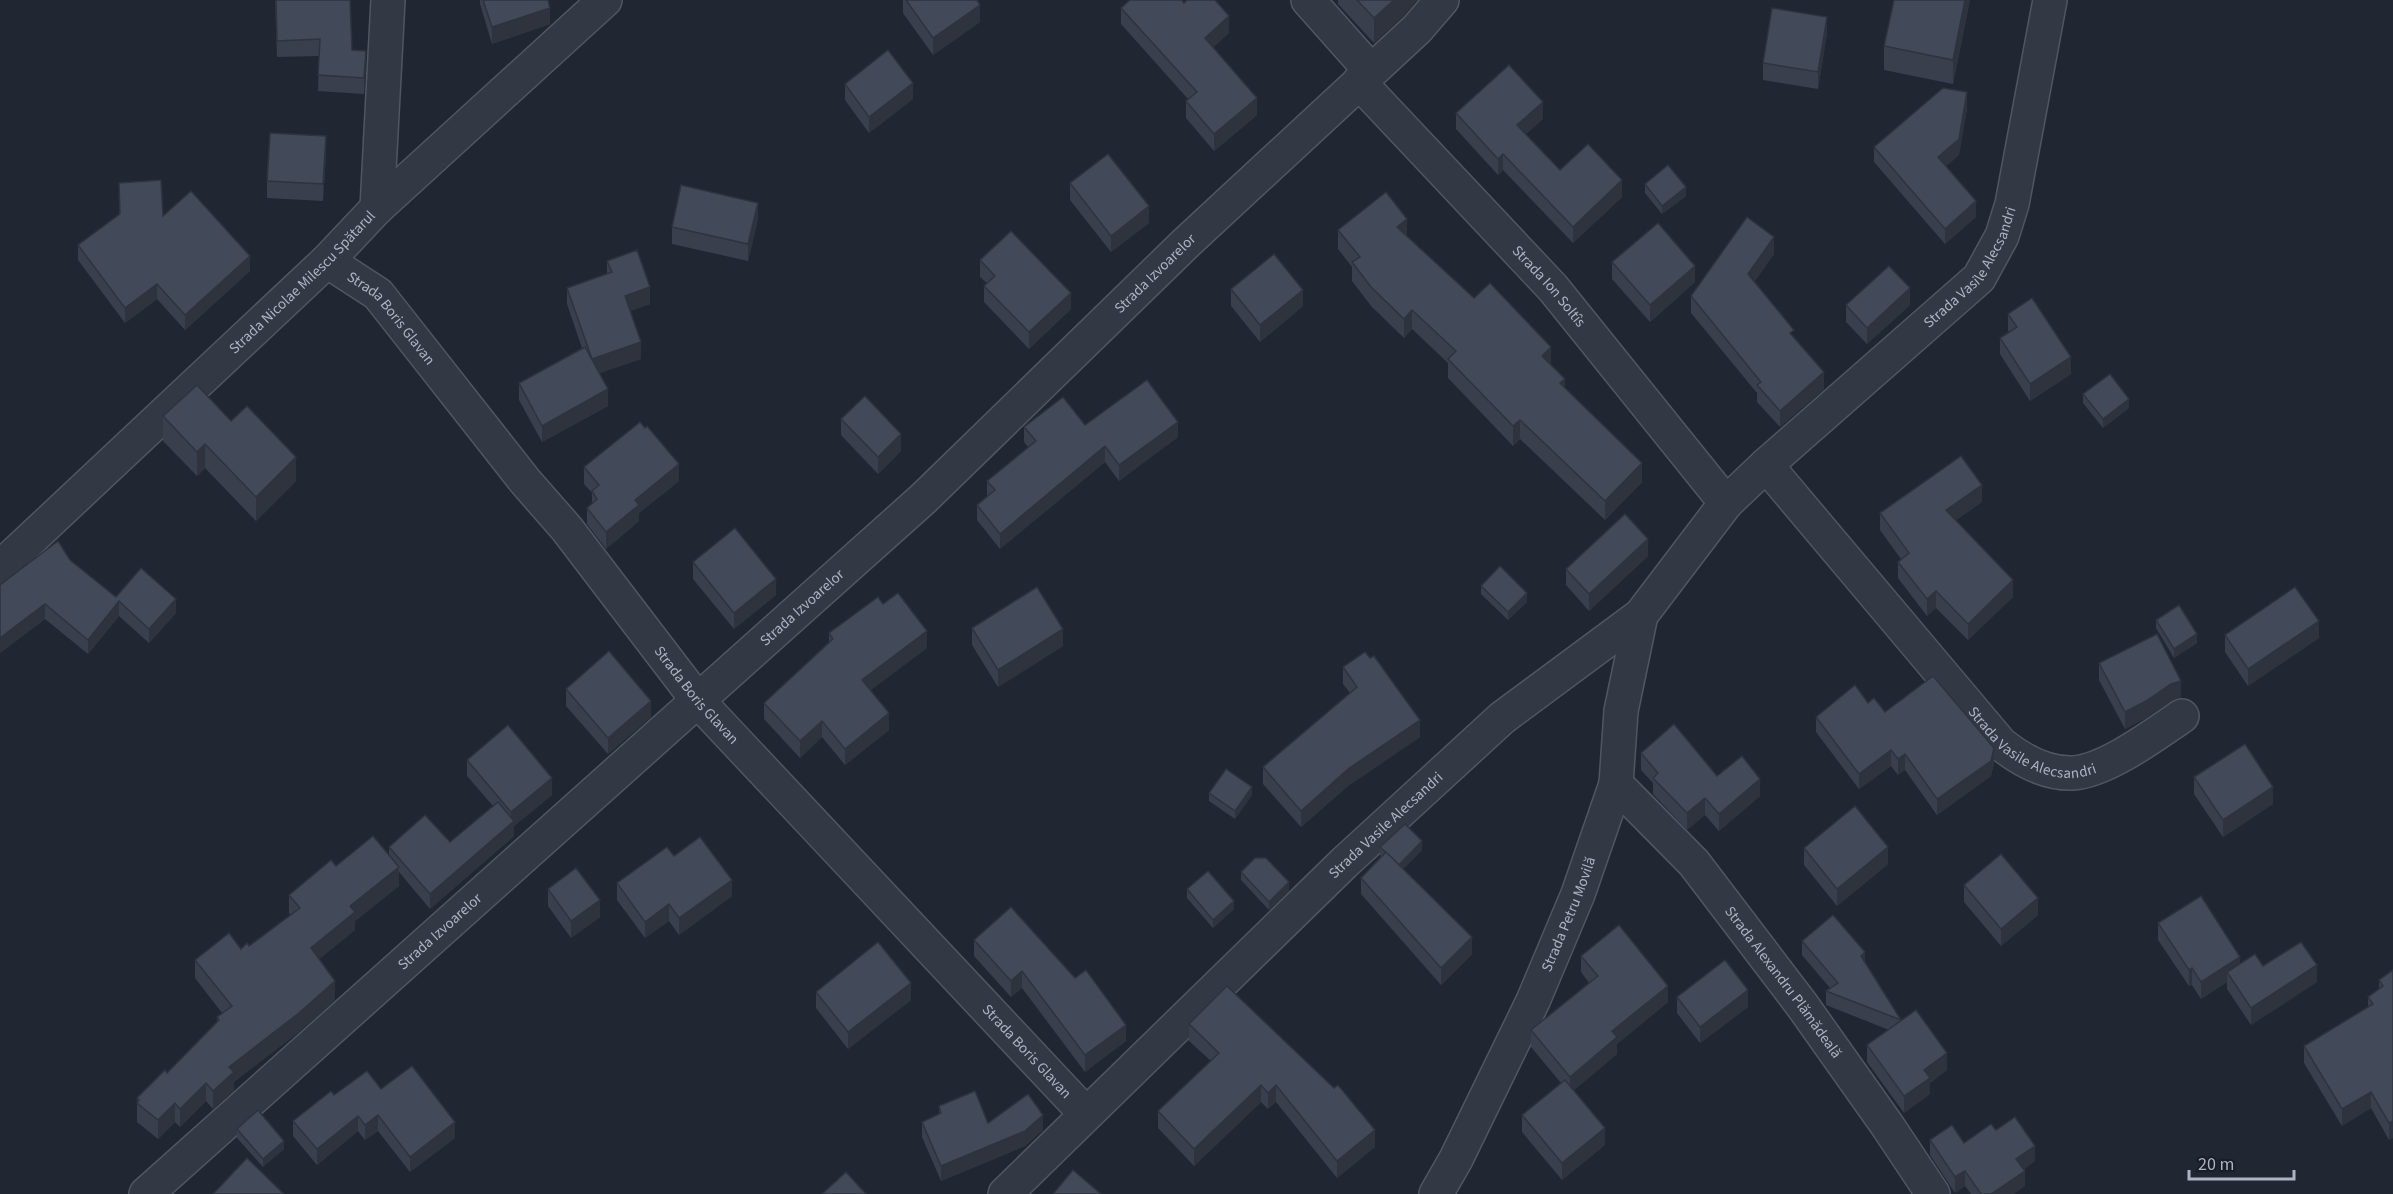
<svg xmlns="http://www.w3.org/2000/svg" width="2393" height="1194" font-family="'Source Sans 3',sans-serif">
<style>
.lines{fill:none;stroke-linecap:round;stroke-linejoin:round}
.minor-casing{stroke:#515662;stroke-width:36}
.minor{stroke:#333944;stroke-width:33}
.wall{fill:#393f4c}
.shaded-wall{fill:#2e333e}
.building{fill:#424958;stroke:#2e333e;stroke-width:1.5}
.labels{text-anchor:middle;stroke-width:4.5;stroke-linejoin:round;paint-order:stroke}
.street-label{font-size:15px;fill:#adb3c1;stroke:#191e29}
</style>
<rect width="100%" height="100%" fill="#202733"/>
<g class="lines">
<defs>
<g id="minor">
<path d="M1308 0 1371 71"/>
<path id="s1" d="M1359 82 1553 288 1726 503"/>
<path d="M377 208 388 0"/>
<path id="s2" d="M327 261 378 294 525 481 567 529 699 702 1086 1114"/>
<path id="s3" d="M1766 465 2001 744C2021 760 2046 774 2073 773 2106 771 2154 735 2182 716"/>
<path id="s4" d="M0 568 327 261 377 208 605 0"/>
<path id="s5" d="M1616 784 1694 863 1802 1005 1887 1125 1933 1194"/>
<path id="s6" d="M146 1194 924 498 1186 243 1417 29 1442 0"/>
<path id="s7" d="M1005 1194 1344 863 1502 718 1641 615 1726 503 1766 465 1979 278 2002 236 2012 204 2050 0"/>
<path id="s8" d="M1436 1194 1456 1159 1533 1001 1578 894 1616 784 1621 711 1641 615"/>
</g>
</defs>
<use href="#minor" class="minor-casing"/>
<use href="#minor" class="minor"/>
</g>
<g class="wall">
<path d="M275 0 352 50 366 68 364 94 318 91 319 56 277 57Z"/>
<path d="M480 0H548L550 24 492 44 480 4Z"/>
<path d="M903 0H977L980 22 933 55 903 13Z"/>
<path d="M1338 0H1417L1404 15 1374 43 1338 4Z"/>
<path d="M1894 0H1970L1953 84 1884 70V46Z"/>
<path d="M1184 3 1229 33 1213 47 1257 115 1214 151 1186 118V101L1188 99 1121 24V8Z"/>
<path d="M1827 33 1818 89 1763 80V63Z"/>
<path d="M845 84 913 99 869 133 845 100Z"/>
<path d="M1967 108 1959 155 1946 166 1976 217 1945 244 1874 162V147Z"/>
<path d="M1456 113 1543 119 1526 134 1560 170 1622 197 1573 243 1503 170 1498 175 1456 129Z"/>
<path d="M326 153 323 201 267 198V181Z"/>
<path d="M119 183 163 216 250 271 185 330 157 299 125 323 78 260V245L119 214Z"/>
<path d="M1070 183 1149 223 1111 252 1070 200Z"/>
<path d="M1645 184 1686 196 1662 214 1645 193Z"/>
<path d="M758 219 748 261 672 244V227Z"/>
<path d="M1338 230 1407 236 1474 298 1551 365 1565 388 1642 482 1605 520 1520 439 1513 446 1448 378V363L1412 329 1404 338 1371 306 1352 281V267L1338 249Z"/>
<path d="M1774 254 1754 282 1794 338 1824 389 1780 427 1757 402V393L1691 313V296Z"/>
<path d="M980 260 1071 309 1029 349 984 302V286L987 283 980 277Z"/>
<path d="M607 261 650 304 630 311 641 359 599 373 608 406 542 442 519 400V383L582 348 567 304V288L607 274Z"/>
<path d="M1612 262 1695 282 1650 322 1612 279Z"/>
<path d="M1231 289 1303 306 1260 342 1231 306Z"/>
<path d="M1846 305H1910L1867 344 1846 322Z"/>
<path d="M2008 314 2071 374 2030 401 2000 354V338L2009 332 2008 330Z"/>
<path d="M2083 394 2129 408 2103 428 2083 403Z"/>
<path d="M163 416 231 421 296 481 256 521 205 468 197 476 163 441Z"/>
<path d="M841 419 901 451 878 474 841 435Z"/>
<path d="M1085 425 1178 437 1119 481 1105 462 1000 549 977 520V505L987 496V481L1028 447 1024 442V427Z"/>
<path d="M584 467 679 481 639 513V521L606 549 587 524V508L592 504V493L584 484Z"/>
<path d="M1982 502 1956 520 2013 597 1968 640 1936 608 1927 616 1898 578V562L1901 559 1880 530V513Z"/>
<path d="M1648 556 1589 611 1566 585V569Z"/>
<path d="M70 560 116 597 176 613 149 643 119 616 88 654 45 619 0 653V585Z"/>
<path d="M693 562 776 595 734 629 693 579Z"/>
<path d="M1481 586 1527 602 1508 620 1481 594Z"/>
<path d="M883 604 927 648 870 690 889 730 845 765 822 737 800 758 764 719V703L829 642V633Z"/>
<path d="M2156 620 2197 643 2174 658 2156 628Z"/>
<path d="M972 628 1063 646 998 687 972 645Z"/>
<path d="M2225 635 2319 638 2248 686 2225 652Z"/>
<path d="M2099 663 2181 697 2171 701 2146 718 2125 729 2099 680Z"/>
<path d="M1343 667 1420 737 1348 786 1301 827 1263 784V767L1350 693 1343 684Z"/>
<path d="M566 689 651 717 608 754 566 706Z"/>
<path d="M1868 703 1885 712 1994 763 1991 776 1937 815 1905 770 1898 775 1891 766 1859 789 1816 732V717Z"/>
<path d="M1641 753 1717 776 1760 796 1719 831 1705 815 1687 830 1653 794V783L1641 770Z"/>
<path d="M467 760 552 795 514 826V836L430 909 399 872V886L355 921V930L319 959 335 1000 299 1032 234 1082V1090L213 1109 206 1101 180 1127 175 1122 158 1139 137 1122V1098L167 1073 217 1022V1017L222 1013 195 978V960L249 946 291 915 289 913V895L336 866 389 856V847L450 842 493 806 467 776Z"/>
<path d="M2194 777 2273 804 2223 837 2194 794Z"/>
<path d="M1209 793 1252 795 1235 819 1209 801Z"/>
<path d="M1380 847 1422 850 1403 869 1472 954 1441 985 1361 894V878L1381 856 1380 855Z"/>
<path d="M1804 848 1888 864 1837 906 1804 865Z"/>
<path d="M674 856 732 896 679 935 669 921 645 938 617 900V883Z"/>
<path d="M1241 872 1289 891 1269 910 1241 880Z"/>
<path d="M1964 885 2038 915 2001 946 1964 902Z"/>
<path d="M548 889 600 917 571 938 548 906Z"/>
<path d="M1187 889 1234 909 1213 928 1187 898Z"/>
<path d="M1011 907 1126 1041 1085 1072 1022 988 1011 997 974 956V940Z"/>
<path d="M2158 923 2240 963 2263 966 2317 982 2251 1025 2227 989V982L2201 999 2192 985 2189 986 2158 940Z"/>
<path d="M1802 941 1865 964 1901 1020 1947 1070 1930 1083V1094L1904 1113 1867 1062V1045L1889 1030 1826 1005V991L1830 988 1802 955Z"/>
<path d="M1581 956 1668 1002 1617 1044V1054L1574 1090 1605 1145 1562 1180 1522 1132V1115L1561 1083 1531 1047V1030L1589 983 1581 972Z"/>
<path d="M2393 970 2389 1140 2371 1108 2342 1126 2304 1063V1046L2368 1007V997L2379 989V980Z"/>
<path d="M816 992 911 1000 848 1049 816 1008Z"/>
<path d="M1677 997 1748 1007 1700 1043 1677 1013Z"/>
<path d="M1189 1024 1375 1147 1337 1178 1276 1102 1268 1109 1261 1102 1194 1166 1158 1128V1111L1211 1061 1189 1041Z"/>
<path d="M381 1089 455 1138 410 1172 378 1131 365 1140 358 1131 317 1165 293 1136V1121L334 1095Z"/>
<path d="M939 1106 988 1123 1043 1130 1025 1146 941 1181 922 1137V1122L939 1115Z"/>
<path d="M237 1129 284 1149 263 1167 237 1138Z"/>
<path d="M1996 1130 2035 1161 2024 1169 2025 1186 2013 1194H1971L1965 1186 1955 1193 1930 1155V1140L1964 1143Z"/>
</g>
<g class="shaded-wall">
<path d="M1394 0H1417L1404 15 1374 43V18Z"/>
<path d="M1965 0H1970L1953 84V60Z"/>
<path d="M980 5V22L933 55V38Z"/>
<path d="M550 8V24L492 44V27Z"/>
<path d="M1229 16V33L1205 55V38Z"/>
<path d="M1827 17V33L1818 89V72Z"/>
<path d="M366 51V68L364 94V78Z"/>
<path d="M913 83V99L869 133V117Z"/>
<path d="M1967 92V108L1959 155 1938 173V157Z"/>
<path d="M1257 98V115L1214 151V134Z"/>
<path d="M1543 102V119L1517 142V125Z"/>
<path d="M326 136V153L323 201V184Z"/>
<path d="M1503 154V170L1498 175V159Z"/>
<path d="M1622 180V197L1573 243V227Z"/>
<path d="M1686 187V196L1662 214V206Z"/>
<path d="M1976 201V217L1945 244V229Z"/>
<path d="M758 203V219L748 261V244Z"/>
<path d="M1149 206V223L1111 252V236Z"/>
<path d="M1407 219V239L1397 227Z"/>
<path d="M1774 237V254L1748 291V274Z"/>
<path d="M250 256V271L185 330V315Z"/>
<path d="M1695 266V282L1650 322V305Z"/>
<path d="M157 284V299L125 323V308Z"/>
<path d="M650 287V304L625 313V296Z"/>
<path d="M1910 288V305L1867 344V328Z"/>
<path d="M1303 290V306L1260 342V325Z"/>
<path d="M1071 293V309L1029 349V332Z"/>
<path d="M1412 310V329L1404 338V319Z"/>
<path d="M641 342V359L592 376V359Z"/>
<path d="M1551 347V366L1542 356Z"/>
<path d="M2071 357V374L2030 401V384Z"/>
<path d="M1824 372V389L1780 427V411Z"/>
<path d="M1565 379V399L1560 383Z"/>
<path d="M608 389V406L542 442V426Z"/>
<path d="M2129 399V408L2103 428V419Z"/>
<path d="M1520 420V439L1513 446V426Z"/>
<path d="M1178 422V437L1119 481V465Z"/>
<path d="M901 434V451L878 474V457Z"/>
<path d="M205 444V468L197 476V452Z"/>
<path d="M1105 446V462L1000 549V534Z"/>
<path d="M296 457V481L256 521V497Z"/>
<path d="M1642 463V482L1605 520V501Z"/>
<path d="M679 464V481L639 513V521L606 549V532L635 500Z"/>
<path d="M1982 485V502L1946 527V510Z"/>
<path d="M1648 539V556L1589 611V594Z"/>
<path d="M776 579V595L734 629V613Z"/>
<path d="M2013 580V597L1968 640V624Z"/>
<path d="M1936 591V608L1927 616V599Z"/>
<path d="M1527 593V602L1508 620V612Z"/>
<path d="M176 599V613L149 643V629Z"/>
<path d="M119 601V616L88 654V640Z"/>
<path d="M45 604V619L0 653V638Z"/>
<path d="M2319 621V638L2248 686V669Z"/>
<path d="M1063 629V646L998 687V670Z"/>
<path d="M927 631V648L862 697V680Z"/>
<path d="M2197 634V643L2174 658V649Z"/>
<path d="M2181 681V697L2171 701 2146 718 2125 729V712L2171 684Z"/>
<path d="M651 701V717L608 754V738Z"/>
<path d="M889 713V730L845 765V749Z"/>
<path d="M1420 720V737L1348 786 1301 827V811L1348 769Z"/>
<path d="M822 721V737L800 758V741Z"/>
<path d="M1994 748V763L1991 776 1937 815V799Z"/>
<path d="M1891 750V766L1859 789V774Z"/>
<path d="M1905 754V770L1898 775V759Z"/>
<path d="M552 778V795L514 826V836L430 909V894L511 824V812Z"/>
<path d="M1760 779V796L1719 831V814Z"/>
<path d="M1252 787V795L1235 819V811Z"/>
<path d="M2273 787V804L2223 837V820Z"/>
<path d="M1705 798V815L1687 830V813Z"/>
<path d="M1422 841V850L1398 874V865Z"/>
<path d="M1888 847V864L1837 906V889Z"/>
<path d="M399 867V886L355 921V930L311 966V948L350 906Z"/>
<path d="M732 880V896L679 935V918Z"/>
<path d="M1289 882V891L1269 910V902Z"/>
<path d="M2038 898V915L2001 946V929Z"/>
<path d="M600 900V917L571 938V921Z"/>
<path d="M1234 901V909L1213 928V920Z"/>
<path d="M669 904V921L645 938V922Z"/>
<path d="M1472 937V954L1441 985V968Z"/>
<path d="M1865 952V966L1861 956Z"/>
<path d="M2240 957V974L2227 972V982L2201 999V982Z"/>
<path d="M2317 965V982L2251 1025V1008Z"/>
<path d="M2192 968V985L2189 986V970Z"/>
<path d="M1022 971V988L1011 997V981Z"/>
<path d="M335 981V1000L299 1032 234 1082V1090L213 1109V1091L229 1067Z"/>
<path d="M911 983V1000L848 1049V1032Z"/>
<path d="M1668 986V1002L1617 1044V1054L1570 1093V1077L1612 1031Z"/>
<path d="M1748 990V1007L1700 1043V1027Z"/>
<path d="M1126 1025V1041L1085 1072V1055Z"/>
<path d="M1947 1053V1070L1930 1083V1094L1904 1113V1096L1924 1070Z"/>
<path d="M206 1083V1101L180 1127V1109Z"/>
<path d="M1261 1085V1102L1194 1166V1149Z"/>
<path d="M1276 1085V1102L1268 1109V1093Z"/>
<path d="M2371 1092V1108L2342 1126V1109Z"/>
<path d="M175 1103V1122L158 1139V1120Z"/>
<path d="M378 1115V1131L365 1140V1125Z"/>
<path d="M1043 1115V1130L1025 1146 941 1181V1166Z"/>
<path d="M358 1116V1131L317 1165V1149Z"/>
<path d="M2393 1121V1138L2389 1140V1123Z"/>
<path d="M455 1122V1138L410 1172V1157Z"/>
<path d="M1605 1128V1145L1562 1180V1163Z"/>
<path d="M1375 1130V1147L1337 1178V1161Z"/>
<path d="M284 1141V1149L263 1167V1159Z"/>
<path d="M2035 1146V1161L2016 1175V1159Z"/>
<path d="M1965 1171V1186L1955 1193V1177Z"/>
<path d="M2025 1171V1186L2013 1194H1991Z"/>
</g>
<g class="building">
<path d="M276 0H350L352 50 366 51 364 78 318 75 320 39 277 41Z"/>
<path d="M483 0H548L550 8 492 27Z"/>
<path d="M906 0H977L980 5 933 38Z"/>
<path d="M1130 0H1182L1184 3 1187 0H1215L1229 16 1205 38 1257 98 1214 134 1186 101 1197 92 1121 8Z"/>
<path d="M1357 0H1394L1374 18Z"/>
<path d="M1894 0H1965L1953 60 1884 46Z"/>
<path d="M1772 8 1827 17 1818 72 1763 63Z"/>
<path d="M888 50 913 83 869 117 845 84Z"/>
<path d="M1509 65 1543 102 1517 125 1560 170 1588 144 1622 180 1573 227 1503 154 1498 159 1456 113Z"/>
<path d="M1943 88 1967 92 1959 139 1938 157 1976 201 1945 229 1874 147Z"/>
<path d="M270 133 326 136 323 184 267 181Z"/>
<path d="M1108 154 1149 206 1111 236 1070 183Z"/>
<path d="M1668 165 1686 187 1662 206 1645 184Z"/>
<path d="M161 180 163 216 191 191 250 256 185 315 157 284 125 308 78 245 120 214 119 183Z"/>
<path d="M681 185 758 203 748 244 672 227Z"/>
<path d="M1386 192 1407 219 1397 227 1474 298 1490 283 1551 347 1542 356 1565 379 1560 383 1642 463 1605 501 1520 420 1513 426 1448 359 1456 351 1412 310 1404 319 1371 287 1352 262 1360 257 1338 230Z"/>
<path d="M1747 217 1774 237 1748 274 1794 330 1790 333 1824 372 1780 411 1757 385 1761 382 1691 296Z"/>
<path d="M1658 223 1695 266 1650 305 1612 262Z"/>
<path d="M1011 231 1071 293 1029 332 984 286 995 276 980 260Z"/>
<path d="M637 250 650 287 625 296 641 342 592 359 567 288 612 272 607 261Z"/>
<path d="M1274 254 1303 290 1260 325 1231 289Z"/>
<path d="M1889 266 1910 288 1867 328 1846 305Z"/>
<path d="M2032 298 2071 357 2030 384 2000 338 2017 327 2008 314Z"/>
<path d="M585 347 608 389 542 426 519 383Z"/>
<path d="M2110 374 2129 399 2103 419 2083 394Z"/>
<path d="M1147 380 1178 422 1119 465 1105 446 1000 534 977 505 995 490 987 481 1036 441 1024 427 1063 397 1085 425Z"/>
<path d="M197 385 231 421 247 406 296 457 256 497 205 444 197 452 163 416Z"/>
<path d="M865 396 901 434 878 457 841 419Z"/>
<path d="M640 422 645 428 647 426 679 464 635 500 639 505 606 532 587 508 597 499 592 491 599 485 584 467Z"/>
<path d="M1961 456 1982 485 1946 510 2013 580 1968 624 1936 591 1927 599 1898 562 1909 553 1880 513Z"/>
<path d="M1625 514 1648 539 1589 594 1566 569Z"/>
<path d="M735 528 776 579 734 613 693 562Z"/>
<path d="M58 541 70 560 116 597 141 568 176 599 149 629 119 601 88 640 45 604 0 638V585Z"/>
<path d="M1500 566 1527 593 1508 612 1481 586Z"/>
<path d="M1037 587 1063 629 998 670 972 628Z"/>
<path d="M2295 587 2319 621 2248 669 2225 635Z"/>
<path d="M898 593 927 631 862 680 889 713 845 749 822 721 800 741 764 703 833 639 829 633 878 597 883 604Z"/>
<path d="M2179 605 2197 634 2174 649 2156 620Z"/>
<path d="M2157 634 2181 681 2171 684 2146 701 2125 712 2099 663Z"/>
<path d="M609 651 651 701 608 738 566 689Z"/>
<path d="M1365 652 1370 658 1374 656 1420 720 1348 769 1301 811 1263 767 1357 687 1343 667Z"/>
<path d="M1933 676 1994 748 1991 761 1937 799 1905 754 1898 759 1891 750 1859 774 1816 717 1855 685 1868 703 1874 698 1885 712Z"/>
<path d="M1674 724 1717 776 1742 756 1760 779 1719 814 1705 798 1687 813 1653 778 1658 773 1641 753Z"/>
<path d="M508 725 552 778 511 812 467 760Z"/>
<path d="M2245 744 2273 787 2223 820 2194 777Z"/>
<path d="M1226 769 1252 787 1235 811 1209 793Z"/>
<path d="M498 802 514 821 430 894 389 847 425 815 450 842Z"/>
<path d="M1855 806 1888 847 1837 889 1804 848Z"/>
<path d="M1405 824 1422 841 1399 865 1380 847Z"/>
<path d="M373 836 399 867 350 906 355 912 311 948 335 981 299 1013 229 1067 234 1072 213 1091 206 1083 180 1109 175 1103 158 1120 137 1103 139 1100 137 1098 165 1070 167 1073 219 1020 217 1017 232 1006 195 960 229 933 241 949 247 943 249 946 300 908 289 895 331 860 336 866Z"/>
<path d="M700 837 732 880 679 918 669 904 645 922 617 883 667 847 674 856Z"/>
<path d="M1386 852 1472 937 1441 968 1361 878Z"/>
<path d="M2001 854 2038 898 2001 929 1964 885Z"/>
<path d="M1255 858H1266L1289 882 1269 902 1241 872Z"/>
<path d="M576 868 600 900 571 921 548 889Z"/>
<path d="M1208 871 1234 901 1213 920 1187 889Z"/>
<path d="M2201 896 2240 957 2201 982 2192 968 2189 970 2158 923Z"/>
<path d="M1011 907 1075 978 1086 970 1126 1025 1085 1055 1022 971 1011 981 974 940Z"/>
<path d="M1833 915 1865 952 1861 956 1901 1020 1826 991 1838 983 1802 941Z"/>
<path d="M1619 925 1668 986 1612 1031 1617 1037 1570 1077 1531 1030 1598 976 1581 956Z"/>
<path d="M878 942 911 983 848 1032 816 992Z"/>
<path d="M2301 942 2317 965 2251 1008 2227 972 2255 954 2263 966Z"/>
<path d="M1725 960 1748 990 1700 1027 1677 997Z"/>
<path d="M2393 970V1121L2389 1123 2371 1092 2342 1109 2304 1046 2373 1004 2368 997 2383 986 2379 980Z"/>
<path d="M1227 986 1334 1088 1338 1085 1375 1130 1337 1161 1276 1085 1268 1093 1261 1085 1194 1149 1158 1111 1219 1053 1189 1024Z"/>
<path d="M1916 1010 1947 1053 1924 1070 1930 1078 1904 1096 1867 1045Z"/>
<path d="M412 1066 455 1122 410 1157 378 1115 365 1125 358 1116 317 1149 293 1121 331 1091 334 1095 367 1071 381 1089Z"/>
<path d="M1565 1080 1605 1128 1562 1163 1522 1115Z"/>
<path d="M975 1091 988 1123 1028 1094 1043 1115 1025 1131 941 1166 922 1122 941 1113 939 1106Z"/>
<path d="M258 1110 284 1141 263 1159 237 1129Z"/>
<path d="M2015 1117 2035 1146 2016 1159 2025 1171 1991 1194H1981L1965 1171 1955 1177 1930 1140 1952 1125 1964 1143 1991 1124 1996 1130Z"/>
<path d="M247 1158 284 1194H213Z"/>
<path d="M1073 1170 1101 1194H1053Z"/>
<path d="M846 1172 866 1194H822Z"/>
</g>
<g class="labels">
<g class="street-label">
<text dy="5" stroke="none"><textPath href="#s7" startOffset="1344">Strada Vasile Alecsandri</textPath></text>
<text dy="5" stroke="none"><textPath href="#s6" startOffset="1366">Strada Izvoarelor</textPath></text>
<text dy="5" stroke="none"><textPath href="#s4" startOffset="416">Strada Nicolae Milescu Spătarul</textPath></text>
<text dy="5" stroke="none"><textPath href="#s1" startOffset="279">Strada Ion Soltîs</textPath></text>
<text dy="5" stroke="none"><textPath href="#s2" startOffset="87">Strada Boris Glavan</textPath></text>
<text dy="5" stroke="none"><textPath href="#s6" startOffset="880">Strada Izvoarelor</textPath></text>
<text dy="5" stroke="none"><textPath href="#s2" startOffset="573">Strada Boris Glavan</textPath></text>
<text dy="5" stroke="none"><textPath href="#s3" startOffset="393">Strada Vasile Alecsandri</textPath></text>
<text dy="5" stroke="none"><textPath href="#s7" startOffset="530">Strada Vasile Alecsandri</textPath></text>
<text dy="5" stroke="none"><textPath href="#s8" startOffset="310">Strada Petru Movilă</textPath></text>
<text dy="5" stroke="none"><textPath href="#s6" startOffset="394">Strada Izvoarelor</textPath></text>
<text dy="5" stroke="none"><textPath href="#s5" startOffset="260">Strada Alexandru Plămădeală</textPath></text>
<text dy="5" stroke="none"><textPath href="#s2" startOffset="1059">Strada Boris Glavan</textPath></text>
</g>
</g>
<path d="M2189 1170v9h105v-9" fill="none" stroke="#adb3c1" stroke-width="3"/>
<text x="2198" y="1170" font-size="18" fill="#adb3c1" stroke="#191e29" stroke-width="4.5" paint-order="stroke">20 m</text>
</svg>
